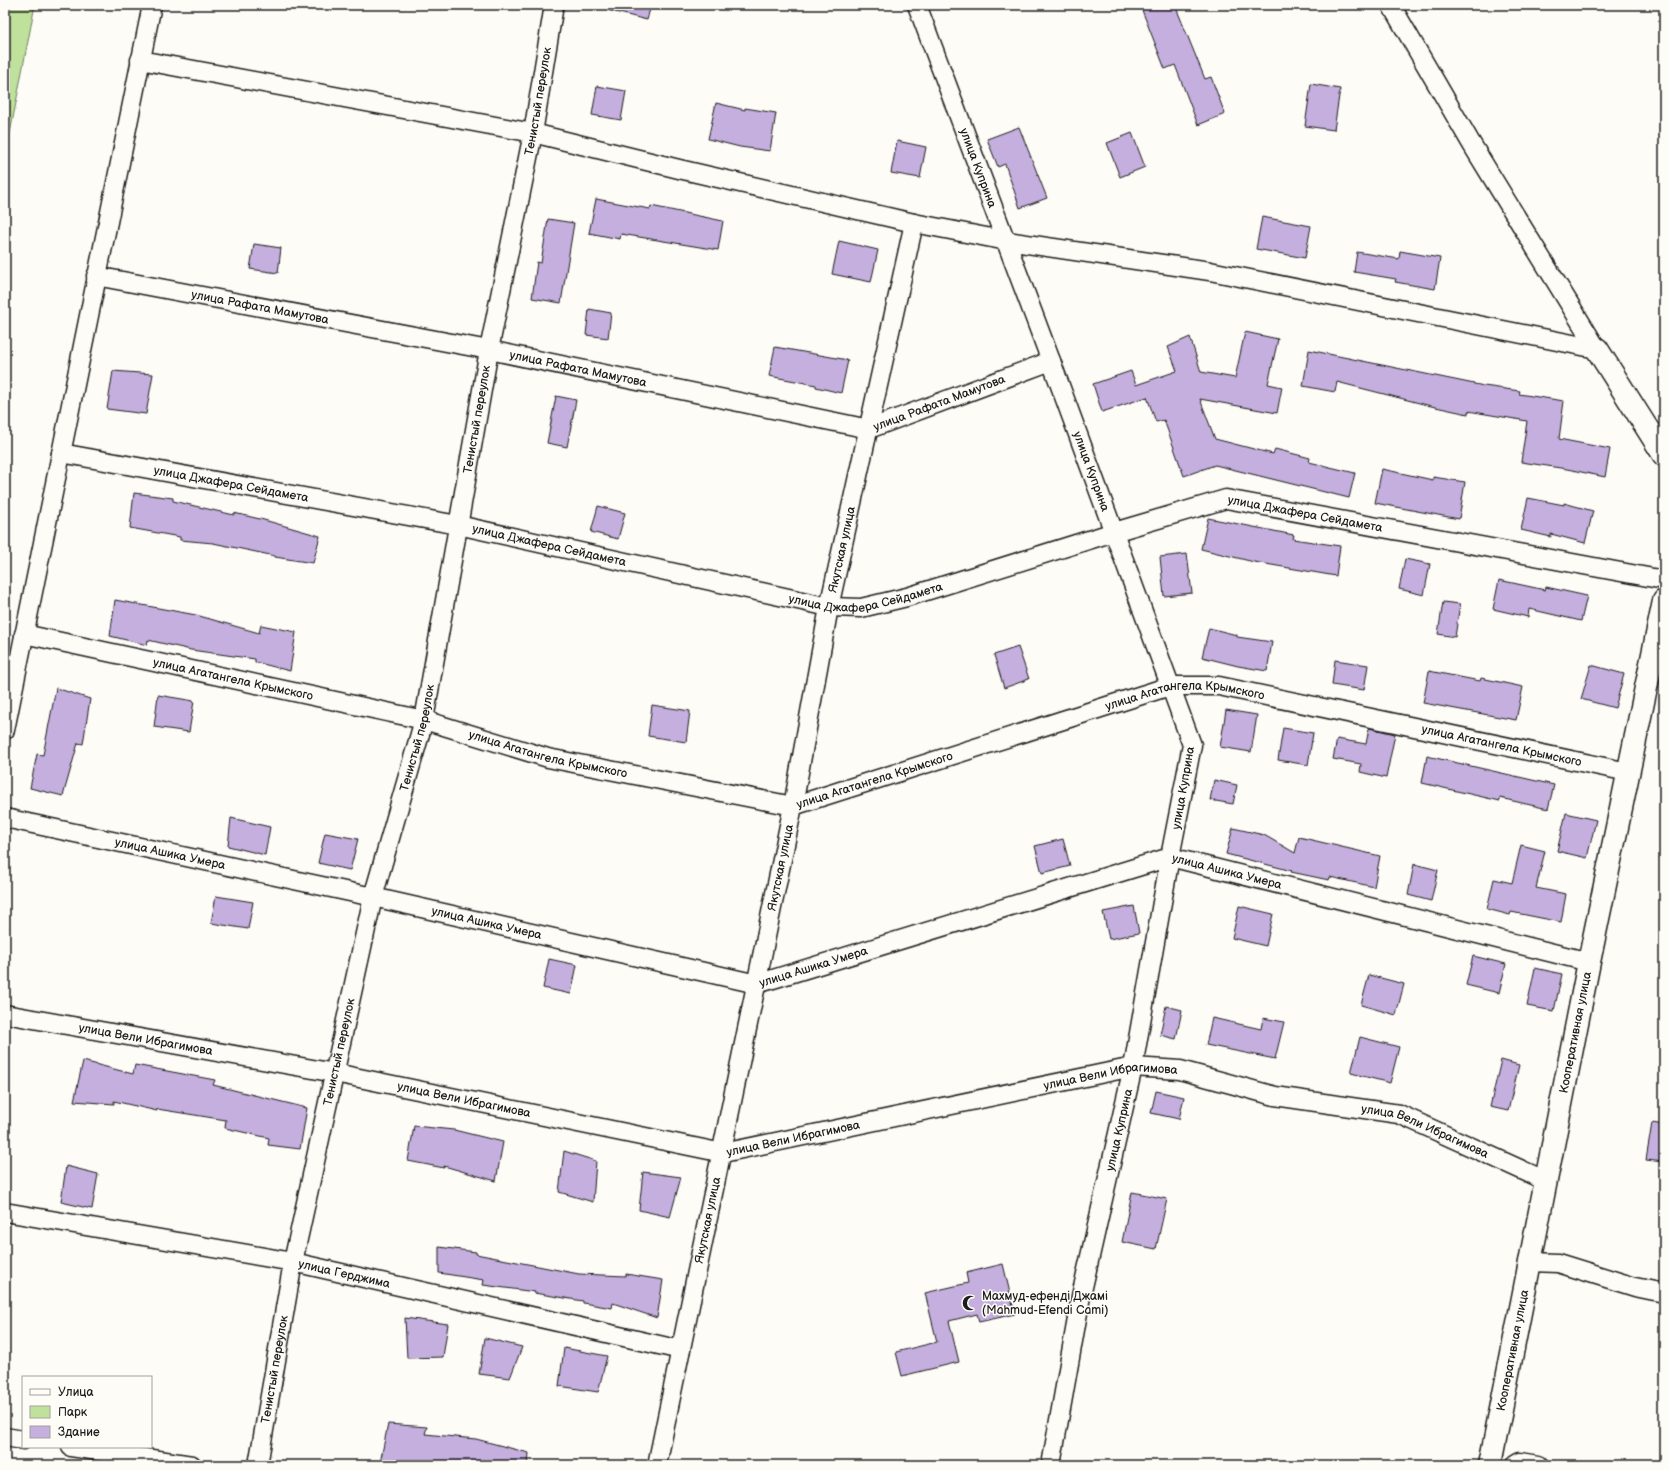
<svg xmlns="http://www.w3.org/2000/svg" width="1669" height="1470" font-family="'Balsamiq Sans',sans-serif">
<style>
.green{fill:#bfe19b;stroke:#6e7e5c}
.building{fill:#c4afde;stroke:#1c1c1c}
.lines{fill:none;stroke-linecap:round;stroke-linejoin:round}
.minor-casing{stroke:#1c1c1c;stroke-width:21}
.tertiary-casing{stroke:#1c1c1c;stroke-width:25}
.minor{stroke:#fdfcf7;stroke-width:18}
.tertiary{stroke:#fdfcf7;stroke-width:22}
.labels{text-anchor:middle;stroke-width:3;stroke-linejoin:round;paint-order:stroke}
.street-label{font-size:12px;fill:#1c1c1c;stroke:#fdfcf7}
.poi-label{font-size:12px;fill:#1c1c1c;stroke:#fdfcf7;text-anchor:start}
</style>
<rect width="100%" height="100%" fill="#fdfcf7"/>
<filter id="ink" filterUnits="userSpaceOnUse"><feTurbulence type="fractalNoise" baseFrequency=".025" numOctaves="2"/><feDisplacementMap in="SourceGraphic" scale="8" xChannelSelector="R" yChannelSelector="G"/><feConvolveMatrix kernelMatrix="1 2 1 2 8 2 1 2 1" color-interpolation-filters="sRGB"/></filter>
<g filter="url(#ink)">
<path class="green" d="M5 5H35L5 159Z"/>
<g class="building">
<path d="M607 5H651L647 20 607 10Z"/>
<path d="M1140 5H1175L1205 79 1211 77 1225 114 1198 125 1175 65 1165 69Z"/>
<path d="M1311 84 1340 89 1334 130 1305 126Z"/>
<path d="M597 86 626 91 621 120 592 115Z"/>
<path d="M716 103 745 110V108L776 113 770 151 740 147 708 139Z"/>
<path d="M1019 127 1047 198 1020 208 1005 164 998 167 987 139Z"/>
<path d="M1132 133 1145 167 1120 177 1107 143Z"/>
<path d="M897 141 926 147 920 178 891 173Z"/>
<path d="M596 199 650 209 651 206 723 221 718 250 621 234 620 239 589 233Z"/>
<path d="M1262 217 1311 226 1305 258 1256 249Z"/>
<path d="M548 219 574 223 561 303 532 298 537 262 541 263Z"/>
<path d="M839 241 878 250 871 282 832 274Z"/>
<path d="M254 244 281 248 278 273 250 269Z"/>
<path d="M1400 251 1440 258 1435 289 1395 282 1396 279 1354 272 1357 252 1399 259Z"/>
<path d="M589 309 611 313 608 338 586 335Z"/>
<path d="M1245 332 1278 339 1268 384 1282 387 1277 413 1200 399 1215 439 1273 454 1275 449 1310 458 1309 462 1355 473 1349 498 1215 465 1184 476 1164 420 1156 422 1147 397 1102 412 1093 384 1131 371 1136 385 1177 371 1168 347 1190 337 1201 372 1235 378Z"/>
<path d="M775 347 848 360 841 393 816 387V385L769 376Z"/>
<path d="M1309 350 1484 386 1520 391 1519 394 1564 401 1559 439 1610 449 1605 477 1567 469 1521 462 1527 421 1468 411V414L1431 406 1337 382 1335 392 1303 386Z"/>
<path d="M113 371 153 374 146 414 107 409Z"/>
<path d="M556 396 576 400 567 447 547 443Z"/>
<path d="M1382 469 1433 480V477L1465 482 1459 519 1375 503Z"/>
<path d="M134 493 173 498V501L234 515V513L264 520 320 536 313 563 275 557V556L213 543 180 540V537L130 528Z"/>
<path d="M1528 498 1564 505V503L1593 511 1585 543 1551 534V537L1521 530Z"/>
<path d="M598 506 625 513 618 539 591 532Z"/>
<path d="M1208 518 1294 535 1293 539 1340 546 1336 576 1254 562 1201 549Z"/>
<path d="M1187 554 1192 593 1164 596 1160 557Z"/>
<path d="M1405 559 1430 564 1424 595 1399 589Z"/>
<path d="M1499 580 1545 590 1546 587 1587 596 1581 621 1529 609 1528 617 1493 609Z"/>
<path d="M115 600 196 615 259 633 261 625 296 632 290 671 255 662V659L191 650 148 640 147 645 110 636Z"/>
<path d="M1443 602 1460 604 1455 637 1438 634Z"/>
<path d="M1209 628 1237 635V637L1272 642 1267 671 1238 666 1202 657Z"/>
<path d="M1018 647 1029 679 1004 688 994 655Z"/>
<path d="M1335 660 1368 665 1364 690 1332 685Z"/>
<path d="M1591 665 1624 674 1615 708 1581 699Z"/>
<path d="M1429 671 1480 681 1481 678 1523 687 1516 720 1423 703Z"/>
<path d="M56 688 90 699 83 744 78 743 63 796 30 788 37 754 43 755Z"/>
<path d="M158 695 194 701 189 732 154 727Z"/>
<path d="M652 705 690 711 686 742 648 736Z"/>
<path d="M1226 710 1257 715 1251 752 1220 747Z"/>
<path d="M1283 728 1313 733 1308 765 1278 760Z"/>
<path d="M1369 728 1395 734 1386 778 1360 772 1361 764 1333 759 1337 739 1366 744Z"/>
<path d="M1427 756 1554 785 1548 809 1500 798V801L1422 783Z"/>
<path d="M1214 780 1237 785 1233 804 1210 800Z"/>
<path d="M1566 813 1596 820 1587 858 1557 851Z"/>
<path d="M231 818 270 827 265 855 228 846Z"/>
<path d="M1233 828 1264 835 1295 853 1299 837 1380 856 1374 887 1330 877 1329 880 1291 872 1292 871 1226 854Z"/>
<path d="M325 833 358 839 350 870 318 863Z"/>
<path d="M1063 839 1070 866 1042 873 1035 846Z"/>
<path d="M1521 845 1545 851 1536 888 1566 894 1561 922 1511 912 1510 915 1487 909 1494 879 1512 883Z"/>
<path d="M1414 864 1438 870 1431 901 1408 895Z"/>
<path d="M216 896 253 902 248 929 211 923Z"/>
<path d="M1134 906 1139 933 1109 939 1103 912Z"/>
<path d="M1239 906 1273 914 1266 946 1232 938Z"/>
<path d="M1473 956 1506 964 1499 993 1466 985Z"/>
<path d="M549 959 577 965 571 994 543 988Z"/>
<path d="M1535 968 1562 974 1554 1011 1527 1006Z"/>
<path d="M1369 975 1404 984 1396 1015 1361 1005Z"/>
<path d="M1166 1006 1182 1010 1176 1039 1160 1035Z"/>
<path d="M1212 1018 1261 1029 1263 1018 1284 1022 1275 1059 1206 1045Z"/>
<path d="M1360 1037 1399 1047 1390 1083 1351 1073Z"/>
<path d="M1501 1060 1519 1065 1508 1111 1490 1107Z"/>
<path d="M83 1061 133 1074 135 1065 215 1080 213 1085 307 1108 300 1149 268 1145 269 1138 225 1128 226 1120 157 1109V1111L114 1101V1104L74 1101Z"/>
<path d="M1156 1091 1184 1097 1179 1119 1151 1113Z"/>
<path d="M1652 1123 1664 1125V1162L1646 1160Z"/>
<path d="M414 1126 454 1130 503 1142 496 1181 444 1166V1168L408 1161Z"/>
<path d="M564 1151 596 1161 593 1202 559 1192Z"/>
<path d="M66 1166 98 1174 92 1209 61 1202Z"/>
<path d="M643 1172 681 1177 670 1217 639 1210Z"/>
<path d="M1132 1192 1167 1199 1156 1249 1122 1242Z"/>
<path d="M439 1247 476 1252V1254L579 1274 626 1276V1274L663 1280 657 1318 613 1303 612 1308 583 1303V1301L534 1293 535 1292 483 1285 484 1280 439 1273Z"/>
<path d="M1003 1264 1015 1314 979 1322 977 1314 949 1321 959 1362 902 1376 896 1352 937 1342 925 1293 968 1283 966 1273Z"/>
<path d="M405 1318 448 1324 443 1357 407 1358Z"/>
<path d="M485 1338 522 1347 510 1378 479 1374Z"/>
<path d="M564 1348 607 1356 598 1392 559 1386Z"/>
<path d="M388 1424 427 1427 425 1434 476 1439 529 1453 528 1465H434L380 1463Z"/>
</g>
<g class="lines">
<defs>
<g id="minor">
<path id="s1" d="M917 5 1051 361 1192 745 1170 857 1133 1067 1081 1296 1051 1465"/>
<path d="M1391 5 1471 143 1597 349"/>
<path d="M140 60 533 133 679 169 914 223 1007 241 1210 271 1597 349"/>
<path id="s2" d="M96 276 489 350 869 429 1051 361"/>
<path id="s3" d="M61 453 458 525 829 607 861 608 907 597 1114 532 1226 499 1664 580"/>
<path id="s4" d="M24 634 424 720 548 758 793 806 1170 686H1219L1628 772"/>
<path d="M5 730 152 5"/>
<path id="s5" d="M5 818 373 897 757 984 1170 857 1589 962"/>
<path id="s6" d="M5 1014 335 1073 723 1153 1133 1067 1180 1070 1275 1096 1399 1114 1546 1181"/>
<path id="s7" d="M5 1212 293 1262 681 1350"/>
<path d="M1530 1262 1558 1263 1635 1287 1664 1293"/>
<path d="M5 1437 23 1440"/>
<path d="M71 1447 192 1465"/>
<path id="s8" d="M258 1465 293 1262 373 897 424 720 489 350 533 133 554 5"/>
<path id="s9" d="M657 1465 793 806 829 607 914 223"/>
<path d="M1516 1465 1521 1462 1539 1465"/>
</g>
<g id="tertiary">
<path d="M1597 349 1664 455"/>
<path id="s10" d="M1490 1465 1589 962 1664 601"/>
</g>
</defs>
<use href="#minor" class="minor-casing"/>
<use href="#tertiary" class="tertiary-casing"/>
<use href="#minor" class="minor"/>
<use href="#tertiary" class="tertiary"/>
</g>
</g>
<defs>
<symbol id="mosque-bare" viewBox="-9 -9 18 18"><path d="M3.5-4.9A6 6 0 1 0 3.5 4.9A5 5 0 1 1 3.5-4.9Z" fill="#1c1c1c" stroke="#fdfcf7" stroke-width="2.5" paint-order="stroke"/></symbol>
</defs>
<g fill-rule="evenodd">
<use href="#mosque-bare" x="959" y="1292" width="22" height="22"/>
</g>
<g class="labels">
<g class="street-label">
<text dy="4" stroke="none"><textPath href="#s8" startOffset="1393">Тенистый переулок</textPath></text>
<text dy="4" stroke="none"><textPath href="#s1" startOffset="174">улица Куприна</textPath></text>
<text dy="4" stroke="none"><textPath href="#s2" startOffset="167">улица Рафата Мамутова</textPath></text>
<text dy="4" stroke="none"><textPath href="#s2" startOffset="491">улица Рафата Мамутова</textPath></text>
<text dy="4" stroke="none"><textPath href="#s2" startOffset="863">улица Рафата Мамутова</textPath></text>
<text dy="4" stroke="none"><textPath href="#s8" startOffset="1069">Тенистый переулок</textPath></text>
<text dy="4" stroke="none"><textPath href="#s1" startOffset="498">улица Куприна</textPath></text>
<text dy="4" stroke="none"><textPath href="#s3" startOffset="173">улица Джафера Сейдамета</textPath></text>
<text dy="4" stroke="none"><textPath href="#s3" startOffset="1277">улица Джафера Сейдамета</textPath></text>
<text dy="4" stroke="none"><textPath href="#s3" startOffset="497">улица Джафера Сейдамета</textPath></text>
<text dy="4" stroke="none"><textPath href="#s9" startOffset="934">Якутская улица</textPath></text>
<text dy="4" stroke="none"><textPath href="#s3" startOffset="821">улица Джафера Сейдамета</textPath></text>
<text dy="4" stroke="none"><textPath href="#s4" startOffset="214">улица Агатангела Крымского</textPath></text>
<text dy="4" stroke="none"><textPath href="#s4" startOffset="1198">улица Агатангела Крымского</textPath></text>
<text dy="4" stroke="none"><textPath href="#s8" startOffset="745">Тенистый переулок</textPath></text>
<text dy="4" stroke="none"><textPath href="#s4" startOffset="1522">улица Агатангела Крымского</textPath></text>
<text dy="4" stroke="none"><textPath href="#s4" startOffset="538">улица Агатангела Крымского</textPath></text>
<text dy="4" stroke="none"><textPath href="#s4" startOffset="874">улица Агатангела Крымского</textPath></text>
<text transform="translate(1183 788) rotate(-80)" y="4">улица Куприна</text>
<text dy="4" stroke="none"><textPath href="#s5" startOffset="169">улица Ашика Умера</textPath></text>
<text dy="4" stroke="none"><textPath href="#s9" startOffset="610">Якутская улица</textPath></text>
<text dy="4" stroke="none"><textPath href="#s5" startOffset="1261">улица Ашика Умера</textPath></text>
<text dy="4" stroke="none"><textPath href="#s5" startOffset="493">улица Ашика Умера</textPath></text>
<text dy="4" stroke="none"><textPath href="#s5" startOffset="829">улица Ашика Умера</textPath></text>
<text dy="4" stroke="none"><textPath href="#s10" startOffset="441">Кооперативная улица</textPath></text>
<text dy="4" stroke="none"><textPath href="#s6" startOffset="143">улица Вели Ибрагимова</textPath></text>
<text dy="4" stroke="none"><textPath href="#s8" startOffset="421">Тенистый переулок</textPath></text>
<text dy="4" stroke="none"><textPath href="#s6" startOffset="1127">улица Вели Ибрагимова</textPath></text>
<text dy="4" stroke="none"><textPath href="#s6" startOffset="467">улица Вели Ибрагимова</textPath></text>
<text transform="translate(1119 1130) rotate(-77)" y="4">улица Куприна</text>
<text dy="4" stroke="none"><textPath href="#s6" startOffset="1451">улица Вели Ибрагимова</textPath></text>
<text dy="4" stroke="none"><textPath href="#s6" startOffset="803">улица Вели Ибрагимова</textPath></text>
<text dy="4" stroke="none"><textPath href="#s9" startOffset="250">Якутская улица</textPath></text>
<text dy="4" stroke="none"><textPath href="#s7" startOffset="345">улица Герджима</textPath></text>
<text dy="4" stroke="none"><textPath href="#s10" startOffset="117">Кооперативная улица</textPath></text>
<text dy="4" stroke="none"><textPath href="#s8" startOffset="97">Тенистый переулок</textPath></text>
</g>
<g class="poi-label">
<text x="982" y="1300">Махмуд-ефенді Джамі<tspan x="982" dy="14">(Mahmud-Efendi Cami)</tspan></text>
</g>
</g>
<rect width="1669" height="1470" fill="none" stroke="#fdfcf7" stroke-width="20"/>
<rect x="10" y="10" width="1649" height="1450" fill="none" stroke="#1c1c1c" stroke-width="1.5" filter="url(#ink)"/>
<rect x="22" y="1376" width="130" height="72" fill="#fdfcf7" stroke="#a3a29f"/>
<rect x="30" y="1389" width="20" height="6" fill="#fdfcf7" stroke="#a3a29f"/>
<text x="58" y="1396" font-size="12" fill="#1c1c1c">Улица</text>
<rect x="30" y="1406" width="20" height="12" fill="#bfe19b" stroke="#a3a29f"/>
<text x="58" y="1416" font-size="12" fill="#1c1c1c">Парк</text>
<rect x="30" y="1426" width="20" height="12" fill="#c4afde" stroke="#a3a29f"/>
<text x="58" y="1436" font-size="12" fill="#1c1c1c">Здание</text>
</svg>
